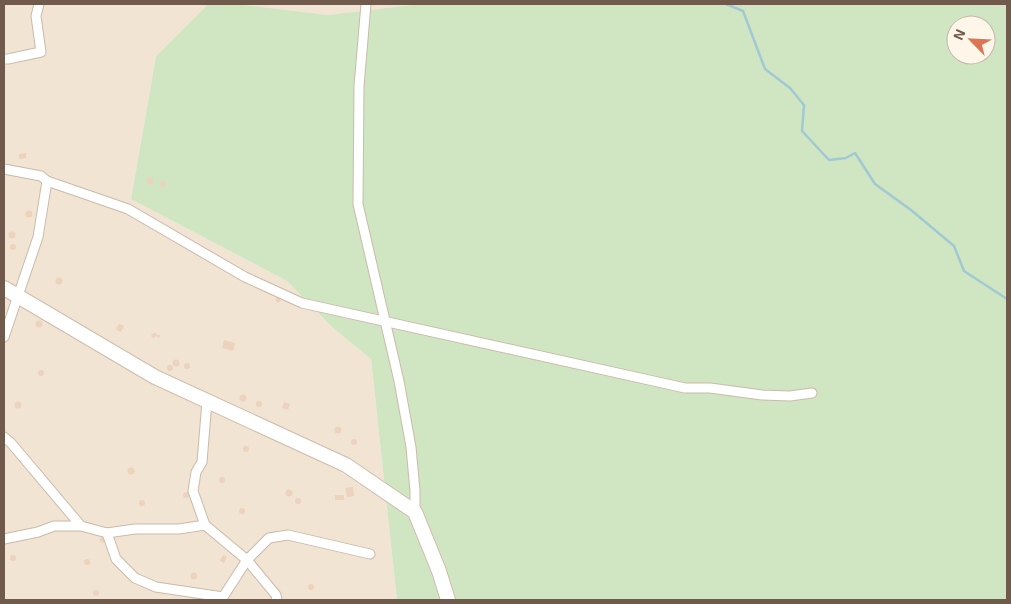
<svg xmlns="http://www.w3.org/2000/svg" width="1011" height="604" font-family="'Exo 2',sans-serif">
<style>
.residential{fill:#f1e4d3}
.green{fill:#d0e6c3;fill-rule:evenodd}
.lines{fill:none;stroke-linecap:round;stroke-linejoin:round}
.stream{stroke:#a1c9d3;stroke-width:2.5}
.building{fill:#edd2bd}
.minor-casing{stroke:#cabaab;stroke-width:11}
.secondary-casing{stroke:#cfbcac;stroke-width:16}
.minor{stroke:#fff;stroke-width:9}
.secondary{stroke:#fff;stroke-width:14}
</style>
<rect width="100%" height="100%" fill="#faf2e4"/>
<g class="residential">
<path d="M4 4H208L156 56 131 199 287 281 332 327 371 359 397 600H4Z"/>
<path d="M237 4H419L328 15Z"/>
</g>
<path class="green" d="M208 4H237L328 15 419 4H1007V600H397L371 359 332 327 287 281 131 199 156 56ZM956 25H986V55H956Z"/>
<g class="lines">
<path class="stream" d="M726 4 743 11 765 69 790 88 804 105 802 131 829 160 846 158 855 153 875 184 911 210 954 246 964 271 1007 299"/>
</g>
<g class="building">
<path d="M26 153V158L19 159V154Z"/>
<circle cx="150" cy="181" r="3.5"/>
<circle cx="163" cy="184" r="3"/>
<circle cx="29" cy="214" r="3.5"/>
<circle cx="12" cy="235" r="3.5"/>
<circle cx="13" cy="247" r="3"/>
<circle cx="59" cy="281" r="3.5"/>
<circle cx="278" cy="300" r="2.5"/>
<circle cx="39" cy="324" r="3.5"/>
<path d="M119 324 124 326 121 332 116 329Z"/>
<path d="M153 333H156L157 335H160V337L158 338 157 336 153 338 151 336Z"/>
<path d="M224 340 235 343 233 351 222 348Z"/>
<circle cx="176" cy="363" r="3.5"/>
<circle cx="187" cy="366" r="3"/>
<circle cx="170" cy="368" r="3"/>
<circle cx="41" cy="373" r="3"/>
<circle cx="243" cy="398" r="3.5"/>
<circle cx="259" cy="404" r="3"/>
<circle cx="18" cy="405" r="3.5"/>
<path d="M284 402 290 404 288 410 282 408Z"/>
<circle cx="338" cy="430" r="3.5"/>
<circle cx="354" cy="442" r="3"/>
<circle cx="246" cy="449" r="3"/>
<circle cx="131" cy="471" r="3.5"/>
<circle cx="222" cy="480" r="3"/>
<path d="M353 487 354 496 347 497 345 488Z"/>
<circle cx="289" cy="493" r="3.5"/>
<circle cx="186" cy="495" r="3"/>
<rect x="335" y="495" width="9" height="5"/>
<circle cx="298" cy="501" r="3"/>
<circle cx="142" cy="503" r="3"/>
<circle cx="242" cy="511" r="3"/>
<path d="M101 537 106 539 104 543 99 541Z"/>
<circle cx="13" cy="558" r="3"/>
<path d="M223 555 227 557 224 563 220 561Z"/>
<circle cx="87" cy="562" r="3"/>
<circle cx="194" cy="576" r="3.5"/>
<circle cx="311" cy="587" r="3"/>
<circle cx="96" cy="593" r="3"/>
</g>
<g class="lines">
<defs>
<g id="minor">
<path d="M366 4 359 86 358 204 399 381 411 447 415 491V512"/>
<path d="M4 59H8L41 52 36 16 39 4"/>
<path d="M4 169 41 176 47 181 128 209 245 277 302 303 685 388H710L762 395 790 396 812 393"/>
<path d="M4 337 38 237 47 181"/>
<path d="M207 401 202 462 196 472 193 491 205 525 247 560 276 595 277 600"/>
<path d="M4 437 11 443 81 526"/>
<path d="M107 533 116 559 135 578 156 587 223 597 247 560 269 538 288 535 370 554"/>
<path d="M4 539 38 532 54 526H81L107 533 135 529H179L205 525"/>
</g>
<path id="secondary" d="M4 288 155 377 346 465 415 512 439 571 448 600"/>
</defs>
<use href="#minor" class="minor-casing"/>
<use href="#secondary" class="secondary-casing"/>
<use href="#minor" class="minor"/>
<use href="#secondary" class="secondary"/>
</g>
<rect width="1011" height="604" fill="none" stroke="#705a4b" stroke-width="10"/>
<g transform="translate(971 40) rotate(294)"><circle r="24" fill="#fdf6e9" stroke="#c5b8aa"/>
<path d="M0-4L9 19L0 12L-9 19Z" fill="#db7552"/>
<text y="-8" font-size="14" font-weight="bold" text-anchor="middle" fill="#705a4b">N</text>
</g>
</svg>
